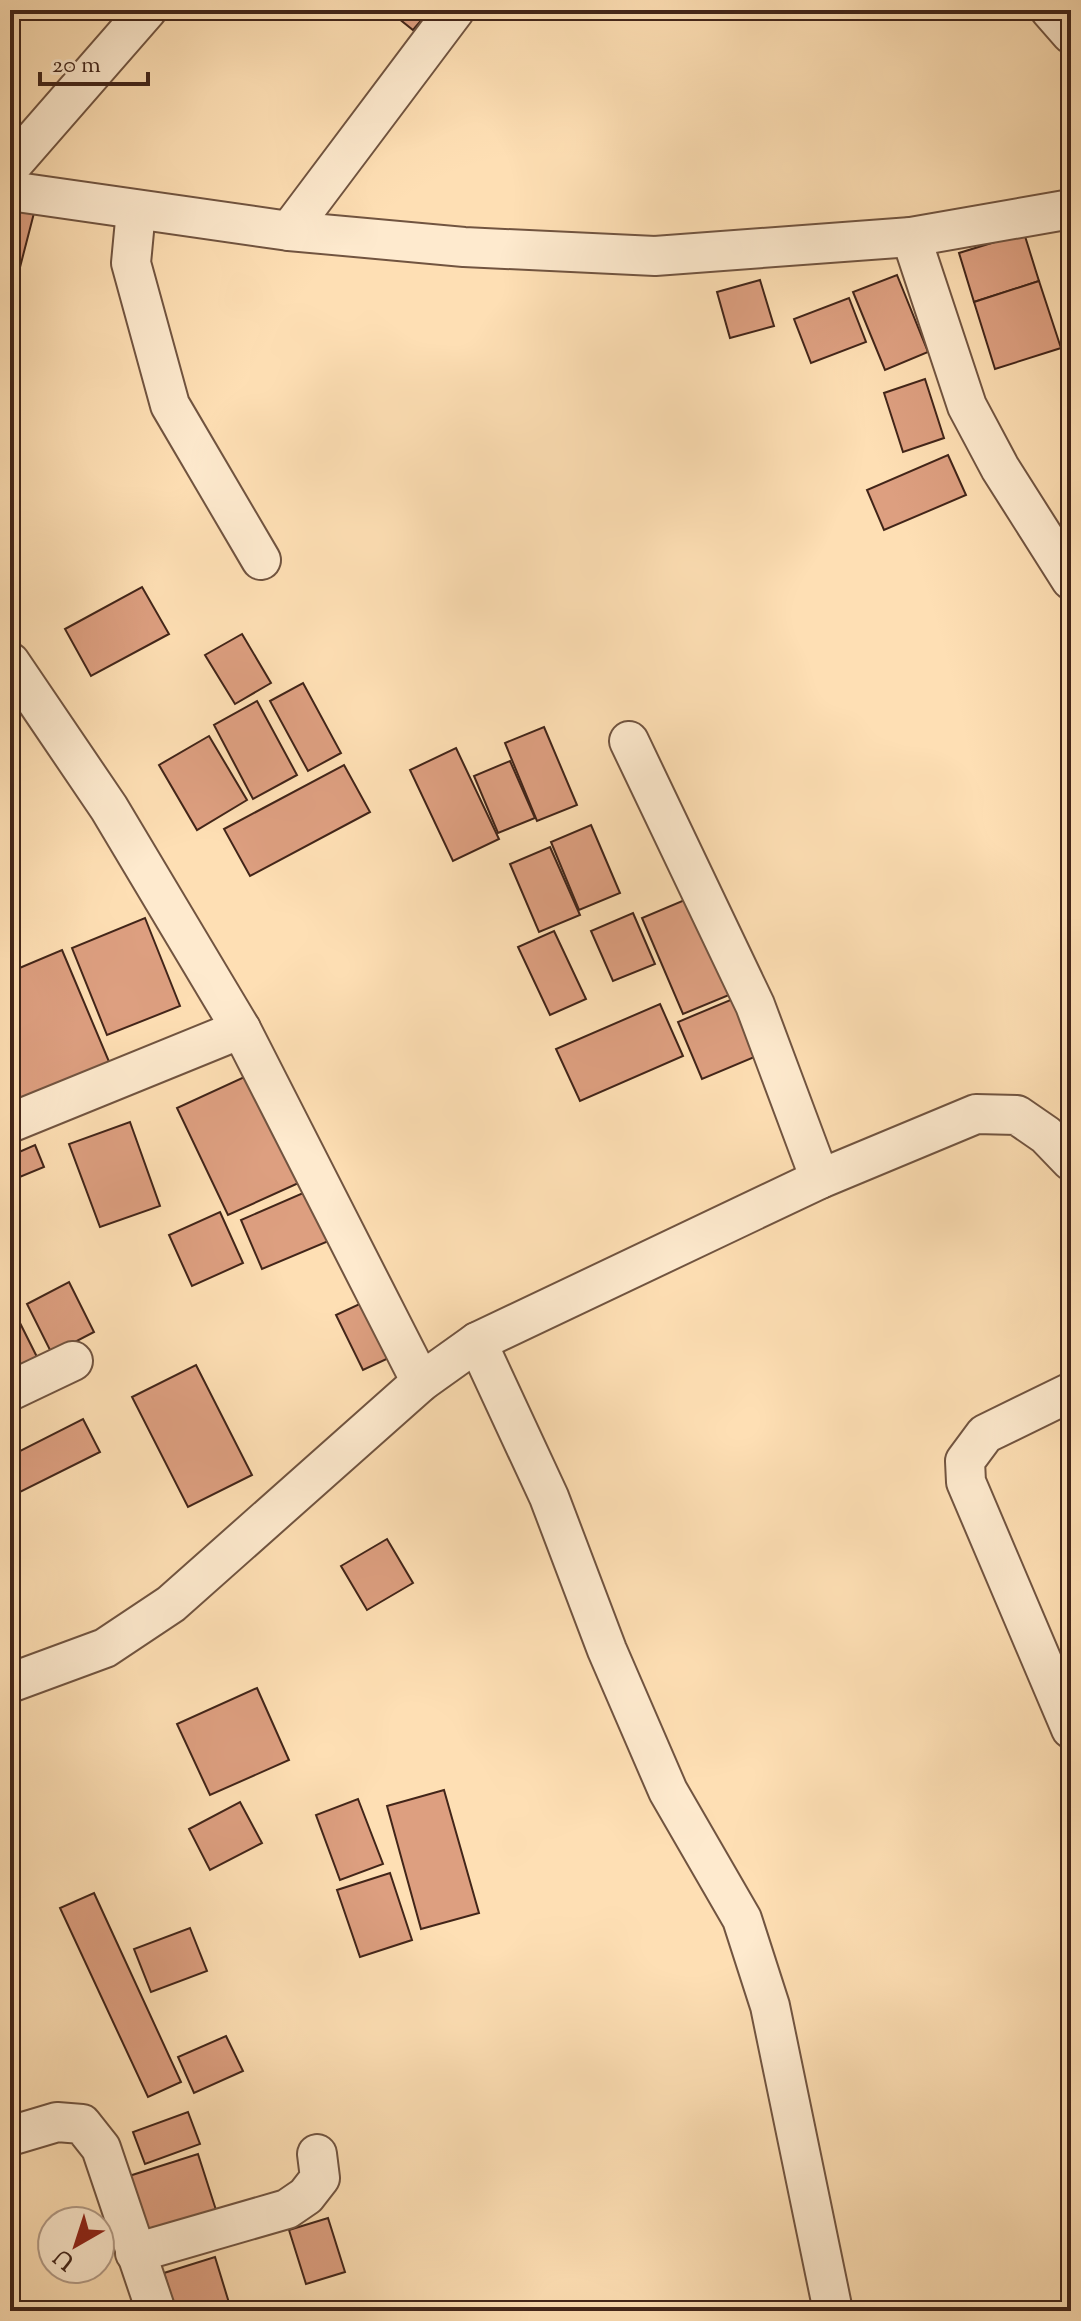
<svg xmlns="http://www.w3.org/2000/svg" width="1081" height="2321" font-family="'Sorts Mill Goudy',serif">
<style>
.building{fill:#dd9f80;stroke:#422519;stroke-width:2}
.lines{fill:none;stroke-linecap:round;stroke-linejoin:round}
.street-casing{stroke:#715440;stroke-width:42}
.street{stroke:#feeace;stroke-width:38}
</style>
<rect width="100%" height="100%" fill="#fedfb4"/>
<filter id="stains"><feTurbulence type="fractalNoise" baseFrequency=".0025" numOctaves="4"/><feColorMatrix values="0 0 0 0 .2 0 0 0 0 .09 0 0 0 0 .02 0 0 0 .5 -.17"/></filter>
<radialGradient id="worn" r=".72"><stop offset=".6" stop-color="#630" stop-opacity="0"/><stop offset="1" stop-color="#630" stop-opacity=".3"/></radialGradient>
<g class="building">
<path d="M388 10H430L413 30Z"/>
<path d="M10 207 34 213 10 306Z"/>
<path d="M1024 233 1039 281 974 302 959 253Z"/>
<path d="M897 275 928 352 885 370 853 292Z"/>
<path d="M760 280 774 326 730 338 717 292Z"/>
<path d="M1039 281 1061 348 995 369 974 302Z"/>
<path d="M849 298 866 342 811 363 794 319Z"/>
<path d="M925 379 944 438 903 452 884 393Z"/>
<path d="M948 455 966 495 884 530 867 490Z"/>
<path d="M142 587 169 634 91 676 65 629Z"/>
<path d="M242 634 271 683 235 704 205 655Z"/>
<path d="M303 683 341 753 308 771 270 701Z"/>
<path d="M257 701 297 775 253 799 214 725Z"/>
<path d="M544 727 577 805 537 821 505 743Z"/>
<path d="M209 736 247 800 197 830 159 765Z"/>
<path d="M456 748 499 839 453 861 410 770Z"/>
<path d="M510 761 535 818 498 833 474 776Z"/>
<path d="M344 765 370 812 250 876 224 829Z"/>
<path d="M591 825 620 893 579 910 551 842Z"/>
<path d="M550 847 580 915 539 932 510 864Z"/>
<path d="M687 899 729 995 683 1014 642 918Z"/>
<path d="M633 913 655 964 613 981 591 931Z"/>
<path d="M145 918 180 1006 107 1035 72 948Z"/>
<path d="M554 931 586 999 550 1015 518 947Z"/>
<path d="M62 950 110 1064 18 1102 10 1082V972Z"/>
<path d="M740 996 764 1053 702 1079 678 1022Z"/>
<path d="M660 1004 683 1056 580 1101 556 1049Z"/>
<path d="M253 1073 303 1181 228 1215 177 1108Z"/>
<path d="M130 1122 160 1206 100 1227 69 1144Z"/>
<path d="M35 1145 44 1167 10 1181V1156Z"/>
<path d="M310 1190 331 1240 262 1269 241 1220Z"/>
<path d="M220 1212 243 1263 192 1286 169 1235Z"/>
<path d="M69 1282 94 1332 52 1354 27 1304Z"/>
<path d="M366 1301 393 1356 363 1370 336 1315Z"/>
<path d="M14 1311 41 1365 10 1375V1313Z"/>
<path d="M196 1365 252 1475 188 1507 132 1397Z"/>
<path d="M83 1419 100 1452 20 1492 10 1472V1456Z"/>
<path d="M387 1539 413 1583 367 1610 341 1566Z"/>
<path d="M10 1615 17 1631 10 1634Z"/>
<path d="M257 1688 289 1760 210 1795 177 1724Z"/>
<path d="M444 1790 479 1913 421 1929 387 1806Z"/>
<path d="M358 1799 383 1864 340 1880 316 1815Z"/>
<path d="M240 1802 262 1843 210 1870 189 1829Z"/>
<path d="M390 1873 412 1940 360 1957 337 1890Z"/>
<path d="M94 1893 181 2082 148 2097 60 1908Z"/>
<path d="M190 1928 207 1971 151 1992 134 1949Z"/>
<path d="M226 2036 243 2071 194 2093 178 2057Z"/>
<path d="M188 2112 200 2144 145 2164 133 2132Z"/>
<path d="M198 2154 216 2210 144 2232 126 2177Z"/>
<path d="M328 2218 345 2272 306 2284 289 2230Z"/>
<path d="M215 2257 230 2306 215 2311H176L164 2273Z"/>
</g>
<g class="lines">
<defs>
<g id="street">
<path d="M1050 10 1071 34"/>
<path d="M10 167 147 10"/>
<path d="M10 191 289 231 464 247 655 256 911 237 1071 209"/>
<path d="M136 210 131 263 170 405 261 560"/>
<path d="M289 231 455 10"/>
<path d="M911 237 967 406 1000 468 1071 580"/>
<path d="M10 662 109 808 241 1029 421 1382"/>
<path d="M629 741 755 1005 820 1179"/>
<path d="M10 1123 241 1029"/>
<path d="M477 1342 549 1497 607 1650 668 1791 742 1919 770 2006 833 2311"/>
<path d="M10 1391 73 1361"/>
<path d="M1071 1392 985 1434 965 1461 966 1482 1071 1729"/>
<path d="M10 1683 105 1648 171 1604 421 1382 477 1342 820 1179 976 1114 1017 1115 1046 1135 1071 1161"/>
<path d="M10 2136 57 2122 82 2124 101 2148 156 2311"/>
<path d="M135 2253 287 2209 306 2196 320 2178 317 2154"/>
</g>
</defs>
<use href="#street" class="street-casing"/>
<use href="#street" class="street"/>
</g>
<rect width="1081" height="2321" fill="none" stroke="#fedfb4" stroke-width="40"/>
<rect x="12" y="12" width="1057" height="2297" fill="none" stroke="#422519" stroke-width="4"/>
<rect x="20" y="20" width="1041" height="2281" fill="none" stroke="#422519" stroke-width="2"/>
<g transform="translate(76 2245) rotate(219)"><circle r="38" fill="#feeace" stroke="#b39b86" stroke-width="2"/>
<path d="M0-6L14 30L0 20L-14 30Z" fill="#8f2418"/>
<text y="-12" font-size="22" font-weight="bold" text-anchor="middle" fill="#422519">U</text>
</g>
<path d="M40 72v12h108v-12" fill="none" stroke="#422519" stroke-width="4"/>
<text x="52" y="72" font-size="24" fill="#422519" stroke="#feeace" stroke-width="6" paint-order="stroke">20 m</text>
<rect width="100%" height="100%" filter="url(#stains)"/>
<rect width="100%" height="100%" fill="url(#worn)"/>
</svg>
